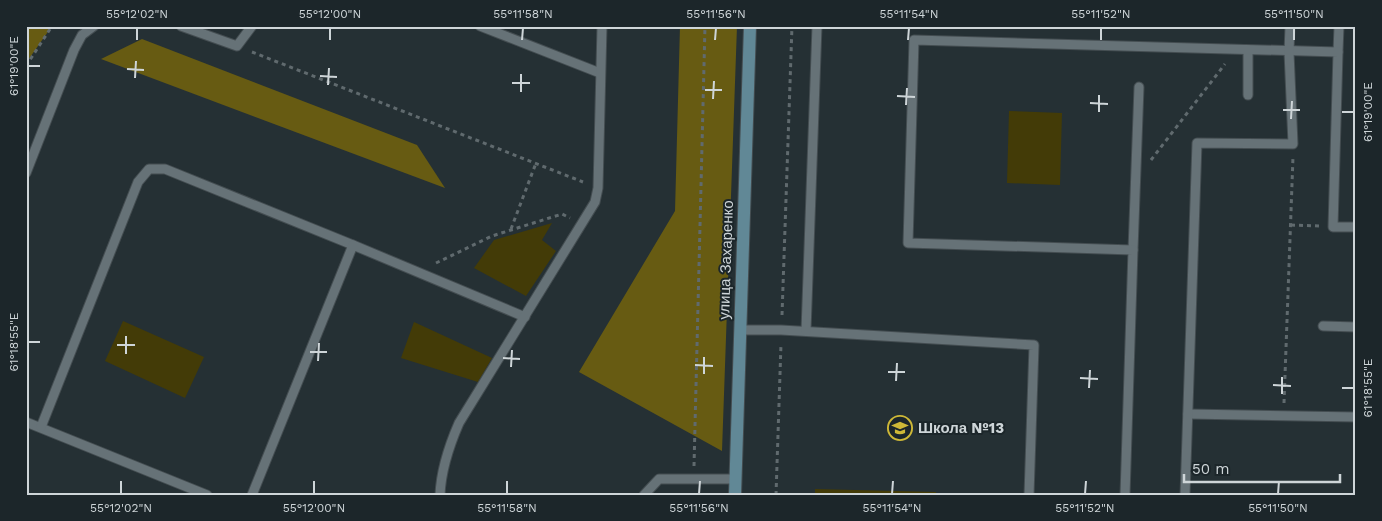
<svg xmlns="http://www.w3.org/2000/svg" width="1382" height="521" font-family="'Work Sans',sans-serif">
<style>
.green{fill:#433b07}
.forest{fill:#675b12}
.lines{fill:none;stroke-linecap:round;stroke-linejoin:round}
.lane-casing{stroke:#444d51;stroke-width:11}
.secondary-casing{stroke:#444d51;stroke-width:14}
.path{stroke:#606a6e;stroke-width:3;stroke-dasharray:4 4;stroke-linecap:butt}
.lane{stroke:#667277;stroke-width:9}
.secondary{stroke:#618896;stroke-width:12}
.ticks{fill:none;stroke:#ced5d8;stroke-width:2}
.labels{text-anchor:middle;stroke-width:4;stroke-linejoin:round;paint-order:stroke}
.street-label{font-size:15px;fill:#ced5d8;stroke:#1c262a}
.poi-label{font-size:15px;font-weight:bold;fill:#ced5d8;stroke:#1c262a;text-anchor:start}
.neatline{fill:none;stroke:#ced5d8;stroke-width:2}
.ticks-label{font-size:12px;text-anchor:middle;fill:#ced5d8}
</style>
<rect width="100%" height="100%" fill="#253034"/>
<g class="green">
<path d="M1009 111 1062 113 1060 185 1007 183Z"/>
<path d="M552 223 542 240 556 251 526 296 474 268 494 240Z"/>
<path d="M123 321 204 357 185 398 105 361Z"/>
<path d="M414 322 492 358 478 382 401 358Z"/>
<path d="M815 489 936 492V495H815Z"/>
</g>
<g class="forest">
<path d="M32 26H52L26 63V29Z"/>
<path d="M680 26H737L722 451 579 372 675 211Z"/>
<path d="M142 39 417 145 445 188 101 59Z"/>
</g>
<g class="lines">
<defs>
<g id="lane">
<path d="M181 26 237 46 252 26"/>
<path d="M480 26 600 73"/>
<path d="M1248 50V95"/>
<path d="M1338 52 1339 26"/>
<path d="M26 173 74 50 82 35 94 26"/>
<path d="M1133 250 1139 87"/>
<path d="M1323 326 1356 327"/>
<path d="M740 330H781L1034 345 1029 495"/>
<path d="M806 331 817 26"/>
<path d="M1188 414 1356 417"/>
<path d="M26 422 207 495"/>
<path d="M41 427 138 182 149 169H165L353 245"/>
<path d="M252 495 353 245 525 317"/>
<path d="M440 495C441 469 449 446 459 423L595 202 598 188 602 26"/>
<path d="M644 495 659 479H736"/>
<path d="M1125 495 1133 250 908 243 914 40 1338 52 1333 227H1356"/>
<path d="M1185 495 1197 143 1293 144 1289 52 1290 26"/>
</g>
<path id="secondary" d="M735 495 750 26"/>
</defs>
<use href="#lane" class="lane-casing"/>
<use href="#secondary" class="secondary-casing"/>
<g class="path">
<path d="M252 52 583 182"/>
<path d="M26 66 52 26"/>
<path d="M1151 160 1225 64"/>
<path d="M1291 225 1320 226"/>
<path d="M511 229 536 163"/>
<path d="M436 263 492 236 562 214 570 218"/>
<path d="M782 315 792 26"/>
<path d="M1284 403 1293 157"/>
<path d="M694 466 705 26"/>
<path d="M776 495 781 344"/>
</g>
<use href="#lane" class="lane"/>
<use href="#secondary" class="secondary"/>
</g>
<path class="ticks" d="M137 40V28M330 40V28M522 40 523 28M715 40 716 28M908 40 909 28M1101 40V28M1294 40V28M28 66H40M127 69 144 70M320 76 337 77M135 78 136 61M512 83H530M328 85 329 68M705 90H722M521 92V74M897 96 915 97M713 99 714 81M1090 103 1108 104M906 105 907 88M1283 110H1300M1099 112V95M1342 112H1354M1291 119 1292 101M28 342H40M117 345H135M310 352H327M126 354V336M503 358 520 359M318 361 319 343M695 365 713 366M511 367 512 350M888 372H905M704 374V357M1080 378 1098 379M896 381 897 363M1273 385 1291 386M1089 388 1090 370M1342 388H1354M1282 394V377M121 494V481M314 494V481M507 494V481M699 494 700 481M892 494 893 481M1085 494 1086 481M1278 494 1279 481"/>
<defs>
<symbol id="school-ring" viewBox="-11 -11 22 22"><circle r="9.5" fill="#1c262a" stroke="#ceb837" stroke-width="1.5"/><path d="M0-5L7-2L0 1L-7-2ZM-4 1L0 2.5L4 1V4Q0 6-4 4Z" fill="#ceb837"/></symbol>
</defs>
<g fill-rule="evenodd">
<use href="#school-ring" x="886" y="414" width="28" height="28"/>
</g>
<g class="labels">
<g class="street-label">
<text transform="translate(726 260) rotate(-88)" y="5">улица Захаренко</text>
</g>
<g class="poi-label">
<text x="918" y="433">Школа №13</text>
</g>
</g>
<rect width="1382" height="521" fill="none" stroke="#1c262a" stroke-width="55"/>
<path d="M1184 474v8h156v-8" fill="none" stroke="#ced5d8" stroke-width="2.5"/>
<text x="1192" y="474" font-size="15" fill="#ced5d8" stroke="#1c262a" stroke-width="4" paint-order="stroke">50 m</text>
<rect x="28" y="28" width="1326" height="466" class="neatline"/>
<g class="ticks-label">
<text x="137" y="18">55°12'02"N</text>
<text x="330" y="18">55°12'00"N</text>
<text x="523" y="18">55°11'58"N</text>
<text x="716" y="18">55°11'56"N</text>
<text x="909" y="18">55°11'54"N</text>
<text x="1101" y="18">55°11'52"N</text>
<text x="1294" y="18">55°11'50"N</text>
<text transform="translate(14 66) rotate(-90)" y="4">61°19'00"E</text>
<text transform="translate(1368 112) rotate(-90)" y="4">61°19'00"E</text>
<text transform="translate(14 342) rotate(-90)" y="4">61°18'55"E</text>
<text transform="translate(1368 388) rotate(-90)" y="4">61°18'55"E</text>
<text x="121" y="512">55°12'02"N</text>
<text x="314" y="512">55°12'00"N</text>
<text x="507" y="512">55°11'58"N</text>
<text x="699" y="512">55°11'56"N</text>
<text x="892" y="512">55°11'54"N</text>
<text x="1085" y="512">55°11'52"N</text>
<text x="1278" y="512">55°11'50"N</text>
</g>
</svg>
